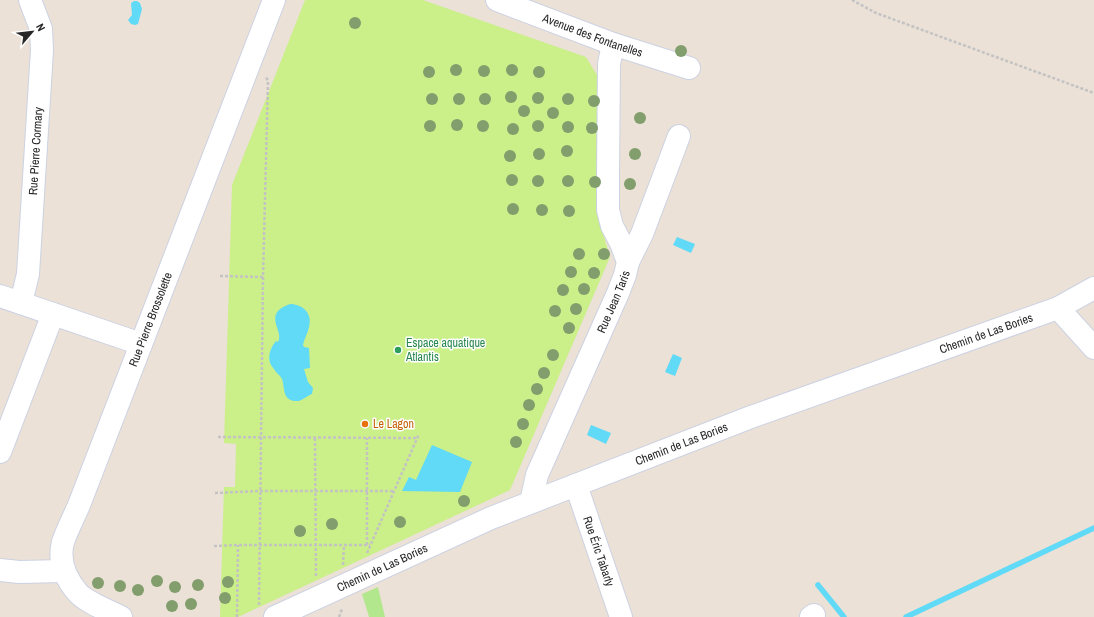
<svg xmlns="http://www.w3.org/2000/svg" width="1094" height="617" font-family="'Archivo Narrow',sans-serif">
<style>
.green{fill:#b3e78e}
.pitch{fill:#cbef89}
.water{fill:#60daf7}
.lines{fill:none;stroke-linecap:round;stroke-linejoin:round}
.stream{stroke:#60daf7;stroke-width:5.5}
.minor-casing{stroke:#ccd2e2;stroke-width:24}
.path{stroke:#c3c3c3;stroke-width:2.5;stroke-dasharray:3 2;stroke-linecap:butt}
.minor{stroke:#fff;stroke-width:22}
.tree{fill:#819e6c}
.leisure-dot{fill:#2e9e5b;stroke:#fff;stroke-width:1.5}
.food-dot{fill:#e8710a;stroke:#fff;stroke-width:1.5}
.labels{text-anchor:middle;stroke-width:3;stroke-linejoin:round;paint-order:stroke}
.street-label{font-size:12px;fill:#272727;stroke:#fff}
.leisure-label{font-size:12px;fill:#27864d;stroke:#fff;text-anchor:start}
.food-label{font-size:12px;fill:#c56008;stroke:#fff;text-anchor:start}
</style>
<rect width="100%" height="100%" fill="#ebe1d7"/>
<path class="green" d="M378 587 385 617H369L362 594Z"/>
<path class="pitch" d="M305 0H423L586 57 597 75V213L610 257 510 490 238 617H220L224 487H235L236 444 224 443 232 185Z"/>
<g class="water">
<path d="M134 1H137L140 3 142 9 138 24 135 25 131 24 128 20 132 15 131 3Z"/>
<path d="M677 237 695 244 691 253 673 245Z"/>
<path d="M290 304C302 304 313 313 309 327 308 333 304 339 303 345L304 347 309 348 310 368 304 369 308 382 313 388 312 394C306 396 302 402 295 401 282 400 285 387 282 379 280 375 276 373 274 369 266 361 269 349 276 341L278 342C285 331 261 314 290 304Z"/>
<path d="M673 354 682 358 675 376 665 372Z"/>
<path d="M591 425 611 433 606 444 587 435Z"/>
<path d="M432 445 472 462 460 492 402 491 409 477 416 480Z"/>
</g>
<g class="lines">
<g class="stream">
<path d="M818 585 844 617"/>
<path d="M906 617 1094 528"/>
</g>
<defs>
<g id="minor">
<path id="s1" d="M497 0 613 44 689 68"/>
<path d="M628 262 642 234 679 136"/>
<path d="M0 296 141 344"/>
<path id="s2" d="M21 303 28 274 42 50 41 29 30 0"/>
<path d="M1058 308 1094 348"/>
<path d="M0 452 53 314"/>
<path id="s3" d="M576 485 621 617"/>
<path id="s4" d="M531 502 537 475 618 293 625 275 628 262 621 243 612 226 608 210V175L609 64 613 44"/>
<path d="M0 570 19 572 64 571"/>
<path id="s5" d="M121 617C109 611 86 602 78 593 65 578 58 561 63 542 67 530 74 517 79 505L274 0"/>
<path id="s6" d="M275 617 491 518 751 417 1058 308 1094 288"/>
<path d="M811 617 814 615"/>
</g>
</defs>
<use href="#minor" class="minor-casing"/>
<g class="path">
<path d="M852 0 876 13 1094 93"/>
<path d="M220 276 263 277"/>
<path d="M218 437 417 438"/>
<path d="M315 438 316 578"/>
<path d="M215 493 260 491H394"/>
<path d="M367 545V438"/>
<path d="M214 546 238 545H370"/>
<path d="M367 553 419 434"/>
<path d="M343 565 344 545"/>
<path d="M259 605 263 277 268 81 266 77"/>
<path d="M237 617 238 545"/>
<path d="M339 617 342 609"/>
</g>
<use href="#minor" class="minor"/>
</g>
<g class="tree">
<circle cx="355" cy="23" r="6"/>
<circle cx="681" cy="51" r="6"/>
<circle cx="456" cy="70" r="6"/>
<circle cx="512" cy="70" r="6"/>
<circle cx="484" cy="71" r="6"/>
<circle cx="429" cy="72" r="6"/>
<circle cx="539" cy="72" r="6"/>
<circle cx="511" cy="97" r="6"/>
<circle cx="538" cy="98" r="6"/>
<circle cx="432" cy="99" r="6"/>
<circle cx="459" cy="99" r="6"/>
<circle cx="485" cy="99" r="6"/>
<circle cx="568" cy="99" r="6"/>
<circle cx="594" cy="101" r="6"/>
<circle cx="524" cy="111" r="6"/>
<circle cx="553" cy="113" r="6"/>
<circle cx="640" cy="118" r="6"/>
<circle cx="457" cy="125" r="6"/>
<circle cx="430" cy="126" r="6"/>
<circle cx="483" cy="126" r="6"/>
<circle cx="538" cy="126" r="6"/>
<circle cx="568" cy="127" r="6"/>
<circle cx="592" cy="128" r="6"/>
<circle cx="513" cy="129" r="6"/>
<circle cx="567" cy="151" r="6"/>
<circle cx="539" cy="154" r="6"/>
<circle cx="635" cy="154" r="6"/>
<circle cx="510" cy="156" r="6"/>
<circle cx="512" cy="180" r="6"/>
<circle cx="538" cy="181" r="6"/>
<circle cx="568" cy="181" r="6"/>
<circle cx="595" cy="182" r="6"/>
<circle cx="630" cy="184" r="6"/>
<circle cx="513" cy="209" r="6"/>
<circle cx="542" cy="210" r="6"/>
<circle cx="569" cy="211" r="6"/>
<circle cx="579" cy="254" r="6"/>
<circle cx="604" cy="254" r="6"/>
<circle cx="571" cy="272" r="6"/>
<circle cx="594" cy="273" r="6"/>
<circle cx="584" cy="289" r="6"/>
<circle cx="563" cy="290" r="6"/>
<circle cx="576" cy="309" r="6"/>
<circle cx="555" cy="311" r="6"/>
<circle cx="569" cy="328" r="6"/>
<circle cx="553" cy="355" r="6"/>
<circle cx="544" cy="373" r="6"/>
<circle cx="537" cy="389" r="6"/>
<circle cx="529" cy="405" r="6"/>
<circle cx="523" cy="424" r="6"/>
<circle cx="516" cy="442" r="6"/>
<circle cx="464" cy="501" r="6"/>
<circle cx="400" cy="522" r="6"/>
<circle cx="332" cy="524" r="6"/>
<circle cx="300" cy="531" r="6"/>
<circle cx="157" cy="581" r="6"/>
<circle cx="228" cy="582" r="6"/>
<circle cx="98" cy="583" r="6"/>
<circle cx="198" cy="585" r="6"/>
<circle cx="120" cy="586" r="6"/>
<circle cx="175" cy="587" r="6"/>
<circle cx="138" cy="590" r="6"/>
<circle cx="225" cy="598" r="6"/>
<circle cx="191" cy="604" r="6"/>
<circle cx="172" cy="606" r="6"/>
</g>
<circle class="leisure-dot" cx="398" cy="350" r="4"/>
<circle class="food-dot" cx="365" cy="424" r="4"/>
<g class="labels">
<g class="street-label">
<text dy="4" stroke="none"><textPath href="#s1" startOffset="102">Avenue des Fontanelles</textPath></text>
<text dy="4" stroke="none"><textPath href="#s2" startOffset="153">Rue Pierre Cormary</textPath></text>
<text dy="4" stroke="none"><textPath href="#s4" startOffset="217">Rue Jean Taris</textPath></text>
<text dy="4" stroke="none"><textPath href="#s5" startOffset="344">Rue Pierre Brossolette</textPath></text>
<text dy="4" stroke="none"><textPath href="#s6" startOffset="766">Chemin de Las Bories</textPath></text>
<text dy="4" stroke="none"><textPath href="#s6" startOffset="442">Chemin de Las Bories</textPath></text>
<text dy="4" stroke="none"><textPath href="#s3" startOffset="70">Rue Éric Tabarly</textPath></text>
<text dy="4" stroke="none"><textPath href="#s6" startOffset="118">Chemin de Las Bories</textPath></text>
</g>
<g class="leisure-label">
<text x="406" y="347">Espace aquatique<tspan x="406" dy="14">Atlantis</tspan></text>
</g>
<g class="food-label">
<text x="373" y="428">Le Lagon</text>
</g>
</g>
<g transform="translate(32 32) rotate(62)" stroke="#ffffff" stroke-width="3" paint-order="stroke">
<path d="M0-3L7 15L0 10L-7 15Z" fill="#272727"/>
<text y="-6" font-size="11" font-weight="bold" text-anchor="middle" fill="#272727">N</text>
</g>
</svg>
